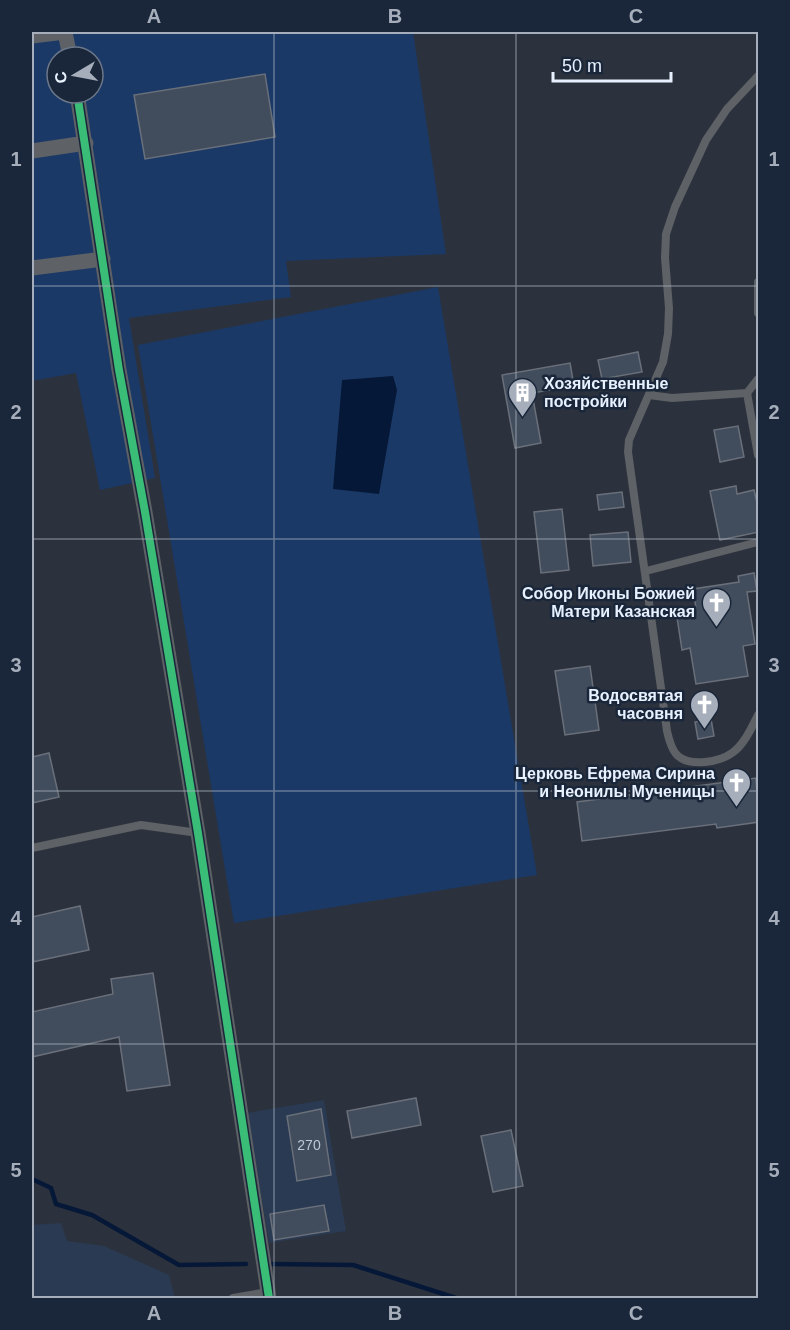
<svg xmlns="http://www.w3.org/2000/svg" width="790" height="1330" font-family="Helvetica,sans-serif">
<style>
.built{fill:#2a3a52}
.green{fill:#1b3967;fill-rule:evenodd}
.water{fill:#061837}
.lines{fill:none;stroke-linecap:round;stroke-linejoin:round}
.stream{stroke:#061837;stroke-width:4.5}
.building{fill:#414c5d;stroke:#6a707a;stroke-width:1.5}
.lane{stroke:#5e6165;stroke-width:8}
.street{stroke:#5e6165;stroke-width:15}
.cycleway-casing{stroke:#1a273a;stroke-width:11}
.cycleway{stroke:#3abd76;stroke-width:8}
.grid{fill:none;stroke:#a6aebb;stroke-width:1.5;stroke-opacity:0.55}
.labels{text-anchor:middle;stroke-width:5;stroke-linejoin:round;paint-order:stroke}
.number-label{font-size:14px;fill:#bec8d6}
.poi-label{font-size:16px;font-weight:bold;fill:#e8f1ff;stroke:#1a273a;text-anchor:end}
.neatline{fill:none;stroke:#a6aebb;stroke-width:2}
.grid-label{font-size:20px;text-anchor:middle;font-weight:bold;fill:#a6aebb}
</style>
<rect width="100%" height="100%" fill="#2c323d"/>
<g class="built">
<path d="M324 1100 346 1231 269 1243 247 1113Z"/>
<path d="M61 1223 67 1241 104 1246 169 1275 175 1298H32V1225Z"/>
</g>
<g class="green">
<path d="M32 32H413L446 254 286 261 291 297 129 318 155 478 100 490 76 373 32 381ZM57 57H93V93H57Z"/>
<path d="M438 287 537 875 234 923 138 345Z"/>
</g>
<path class="water" d="M393 376 397 390 379 494 333 489 342 380Z"/>
<g class="lines">
<g class="stream">
<path d="M32 1179 51 1188 56 1204 92 1215 179 1265 246 1264"/>
<path d="M272 1264 353 1265 456 1298"/>
</g>
</g>
<g class="building">
<path d="M265 74 275 137 145 159 134 95Z"/>
<path d="M638 352 642 372 602 379 598 360Z"/>
<path d="M570 363 574 386 532 393 541 443 515 448 502 375Z"/>
<path d="M738 426 744 457 720 462 714 430Z"/>
<path d="M736 486 737 494 754 490 759 511V532L720 540 710 491Z"/>
<path d="M622 492 624 507 599 510 597 495Z"/>
<path d="M562 509 569 570 541 573 534 512Z"/>
<path d="M628 532 631 562 593 566 590 535Z"/>
<path d="M754 573 757 591 747 592 755 644 743 646 748 676 696 684 690 648 682 650 676 611 696 608 693 589 739 582 738 576Z"/>
<path d="M590 666 599 730 565 735 555 671Z"/>
<path d="M711 719 714 736 698 739 695 722Z"/>
<path d="M49 753 59 797 32 803V757Z"/>
<path d="M756 778 759 822 717 828 716 824 582 841 577 802Z"/>
<path d="M80 906 89 950 32 962V917Z"/>
<path d="M153 973 170 1085 127 1091 119 1037 32 1057V1012L113 994 111 979Z"/>
<path d="M416 1098 421 1125 352 1138 347 1111Z"/>
<path d="M321 1109 331 1175 297 1181 287 1116Z"/>
<path d="M511 1130 523 1186 493 1192 481 1136Z"/>
<path d="M324 1205 329 1231 274 1240 270 1214Z"/>
</g>
<g class="lines">
<g class="lane">
<path d="M758 76 727 109 706 140 675 207 666 234 665 258 669 308 668 334 663 362 629 440 628 452 667 731C669 740 672 751 678 756 691 767 719 762 732 753 744 745 752 727 758 715"/>
<path d="M758 282V313"/>
<path d="M747 393 758 455"/>
<path d="M649 395 672 398 747 393 758 379"/>
<path d="M646 571 758 542"/>
<path d="M32 848 141 825 198 833"/>
<path d="M233 1298 267 1292"/>
</g>
<g class="street">
<path d="M65 32 70 57"/>
<path d="M32 36 65 32"/>
<path d="M77 93 119 370 145 512 198 833 269 1298"/>
<path d="M32 151 86 143"/>
<path d="M32 268 103 259"/>
</g>
<defs>
<path id="cycleway" d="M77 93 119 370 145 512 198 833 269 1298"/>
</defs>
<use href="#cycleway" class="cycleway-casing"/>
<use href="#cycleway" class="cycleway"/>
</g>
<path class="grid" d="M274 32V1298M516 32V1298M32 286H758M32 539H758M32 791H758M32 1044H758"/>
<defs>
<symbol id="building-pin" viewBox="-11 -11 22 30"><path d="M0 17L-7.5 6A9.5 9.5 0 1 1 7.5 6Z" fill="#a6aebb" stroke="#1a273a"/><path d="M-4-6H4V6H1V3H-1V6H-4ZM-2.5-4.3h1.7v1.8h-1.7ZM.8-4.3h1.7v1.8H.8ZM-2.5-1h1.7V.8h-1.7ZM.8-1h1.7V.8H.8Z" fill="#fff"/></symbol>
<symbol id="church-pin" viewBox="-11 -11 22 30"><path d="M0 17L-7.5 6A9.5 9.5 0 1 1 7.5 6Z" fill="#a6aebb" stroke="#1a273a"/><path d="M-1.2-6h2.4v3.5h3.3v2.4h-3.3V6h-2.4V-.1h-3.3v-2.4h3.3Z" fill="#fff"/></symbol>
</defs>
<g fill-rule="evenodd">
<use href="#building-pin" x="506" y="376" width="33" height="45"/>
<use href="#church-pin" x="700" y="586" width="33" height="45"/>
<use href="#church-pin" x="688" y="688" width="33" height="45"/>
<use href="#church-pin" x="720" y="766" width="33" height="45"/>
</g>
<g class="labels">
<g class="number-label">
<text x="309" y="1150">270</text>
</g>
<g class="poi-label">
<text x="544" y="389" text-anchor="start">Хозяйственные<tspan x="544" dy="18">постройки</tspan></text>
<text x="695" y="599">Собор Иконы Божией<tspan x="695" dy="18">Матери Казанская</tspan></text>
<text x="683" y="701">Водосвятая<tspan x="683" dy="18">часовня</tspan></text>
<text x="715" y="779">Церковь Ефрема Сирина<tspan x="715" dy="18">и Неонилы Мученицы</tspan></text>
</g>
</g>
<rect width="790" height="1330" fill="none" stroke="#1a273a" stroke-width="66"/>
<g transform="translate(75 75) rotate(260)"><circle r="28" fill="#1a273a" stroke="#6c7889" stroke-width="1.5"/>
<path d="M0-4.5L10 22L0 15L-10 22Z" fill="#a6aebb"/>
<text y="-9" font-size="16" font-weight="bold" text-anchor="middle" fill="#e8f1ff">С</text>
</g>
<path d="M553 72v9h118v-9" fill="none" stroke="#e8f1ff" stroke-width="3"/>
<text x="562" y="72" font-size="18" fill="#e8f1ff" stroke="#1a273a" stroke-width="4.5" paint-order="stroke">50 m</text>
<rect x="33" y="33" width="724" height="1264" class="neatline"/>
<g class="grid-label">
<text x="154" y="23">A</text>
<text x="395" y="23">B</text>
<text x="636" y="23">C</text>
<text x="16" y="166">1</text>
<text x="774" y="166">1</text>
<text x="16" y="419">2</text>
<text x="774" y="419">2</text>
<text x="16" y="672">3</text>
<text x="774" y="672">3</text>
<text x="16" y="925">4</text>
<text x="774" y="925">4</text>
<text x="16" y="1177">5</text>
<text x="774" y="1177">5</text>
<text x="154" y="1320">A</text>
<text x="395" y="1320">B</text>
<text x="636" y="1320">C</text>
</g>
</svg>
